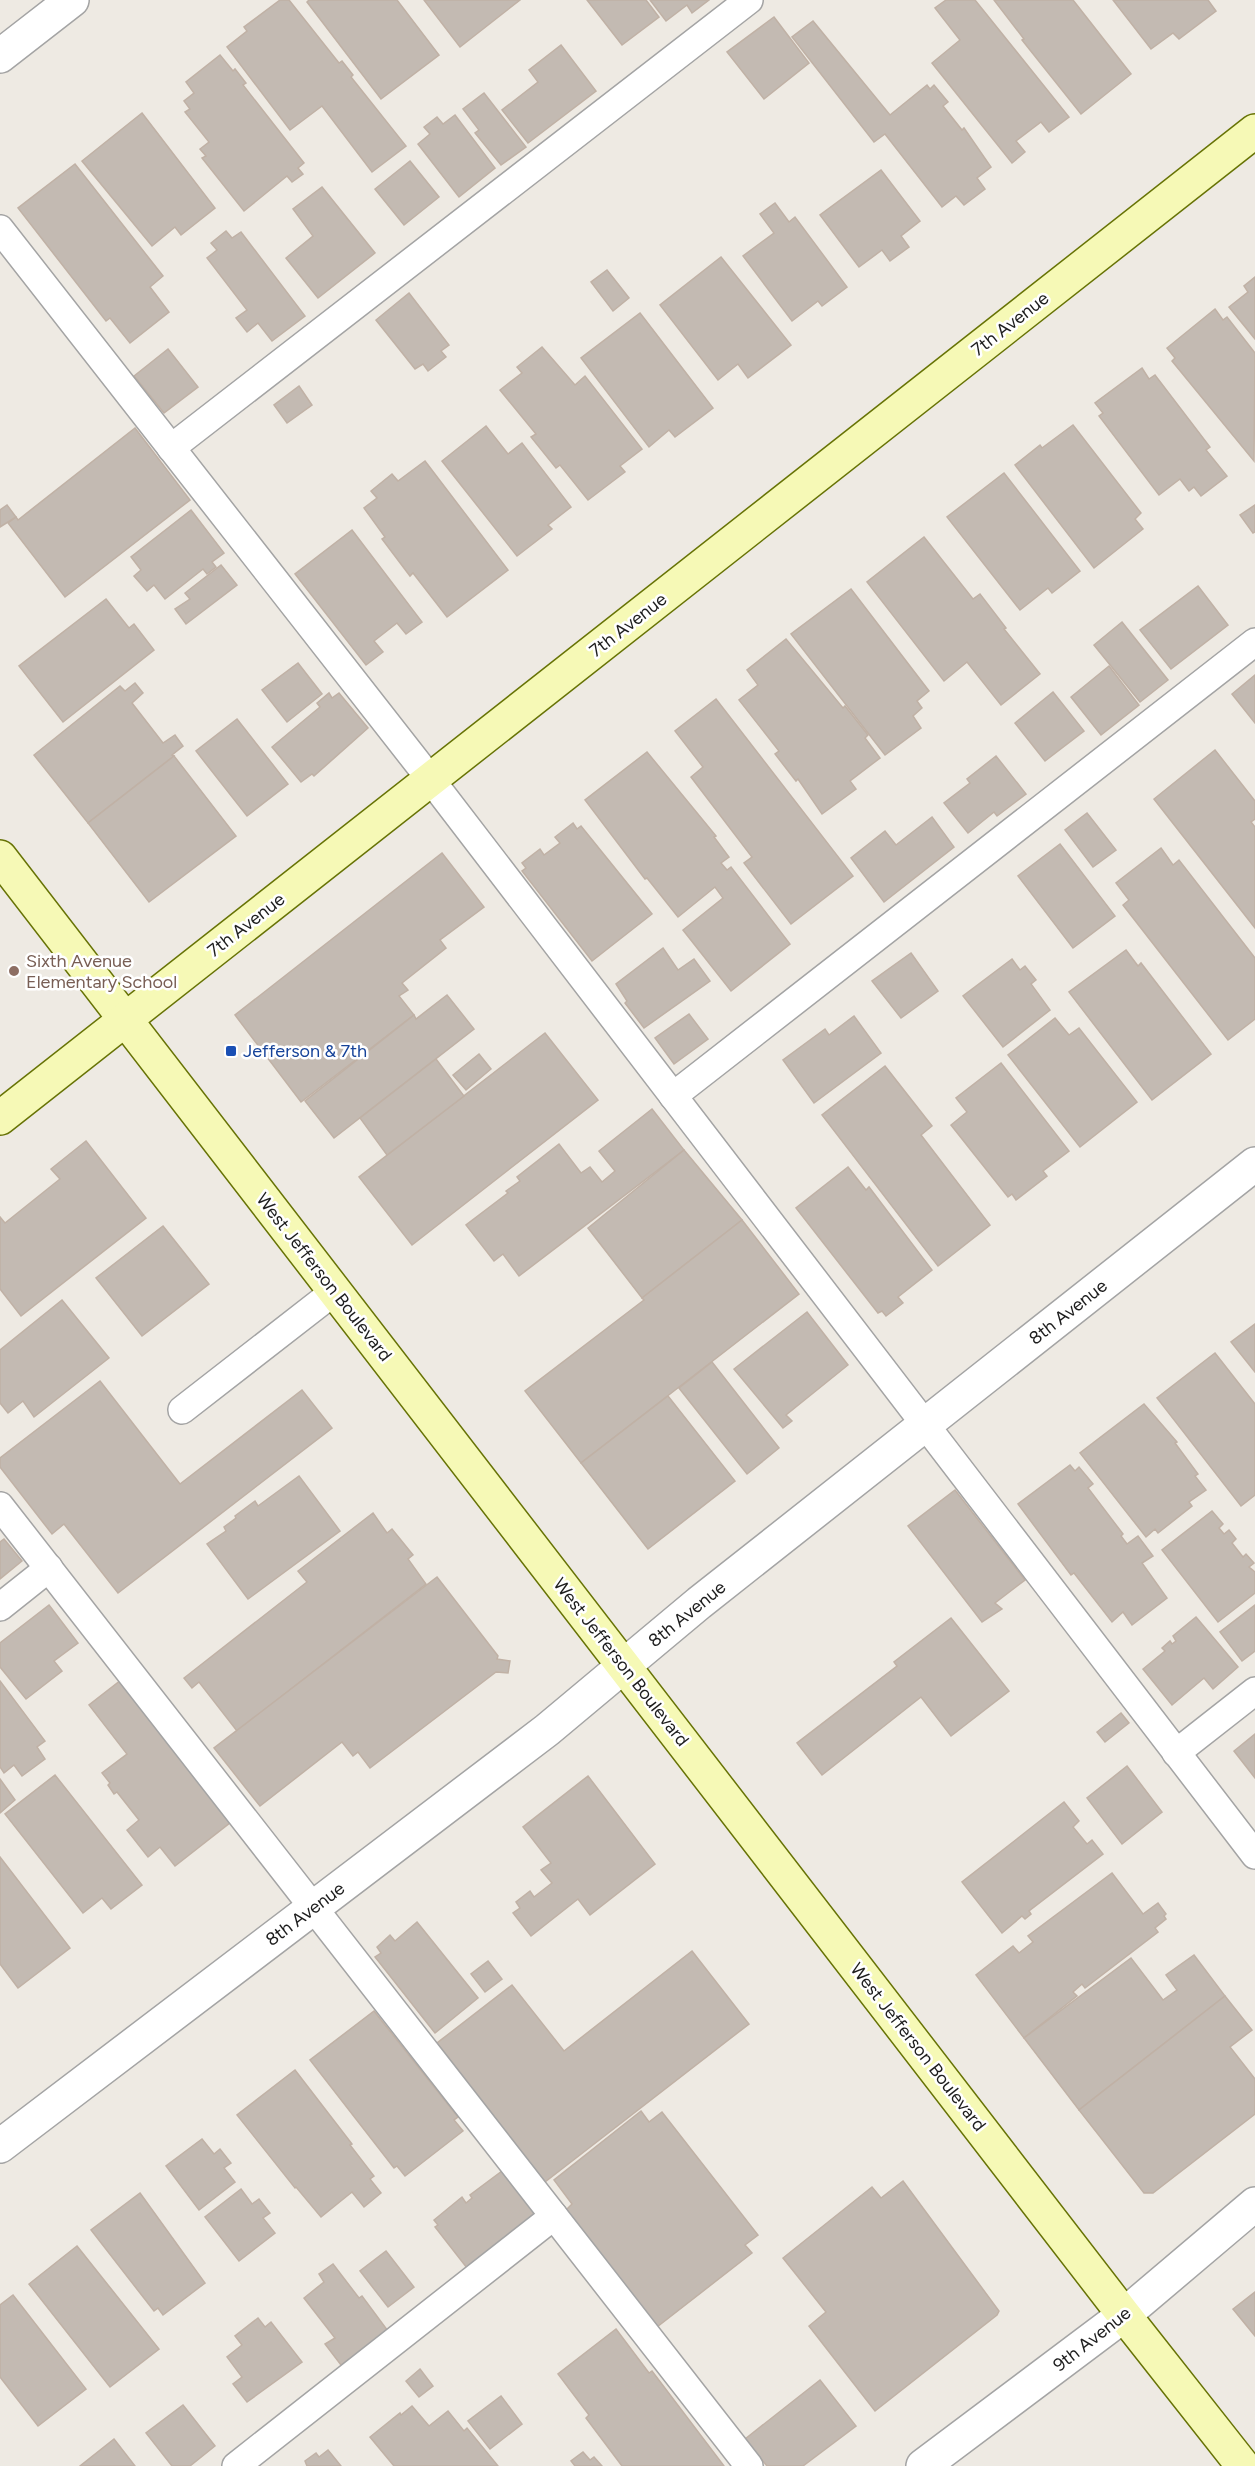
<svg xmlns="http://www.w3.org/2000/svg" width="1255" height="2466" font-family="Figtree,sans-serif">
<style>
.building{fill:#c3bab2;stroke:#c0b1a5;stroke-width:1.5}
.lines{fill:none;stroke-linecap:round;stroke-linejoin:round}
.lane-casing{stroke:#a4a4a4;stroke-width:30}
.street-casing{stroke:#a4a4a4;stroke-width:36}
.secondary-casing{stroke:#677305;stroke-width:36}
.lane{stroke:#fff;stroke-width:27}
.street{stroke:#fff;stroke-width:33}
.secondary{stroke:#f6f9b6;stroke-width:33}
.education-dot{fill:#8d6e63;stroke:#fff;stroke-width:2}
.transit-dot{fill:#1a4fb4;stroke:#fff;stroke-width:2}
.labels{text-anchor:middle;stroke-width:5;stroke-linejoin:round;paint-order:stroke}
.street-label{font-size:18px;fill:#1d1d1d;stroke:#fff}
.education-label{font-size:18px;fill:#785e54;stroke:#fff;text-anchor:start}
.transit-label{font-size:18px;fill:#164399;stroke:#fff;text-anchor:start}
</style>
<rect width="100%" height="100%" fill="#eeeae3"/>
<g class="building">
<path d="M280 0H289L339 63 342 61 353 75 351 77 406 146 372 172 322 106 290 130 227 47 247 31 244 27Z"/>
<path d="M309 0H397L439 55 381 99 307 2Z"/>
<path d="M424 0H520L460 47Z"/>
<path d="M587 0H646L659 17 622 45Z"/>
<path d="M650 0H709L692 13 687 5 666 21Z"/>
<path d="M946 0H975L1069 117 1049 132 1041 122 1016 141 1025 152 1012 163 932 63 960 40 935 8Z"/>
<path d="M994 0H1073L1131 74 1081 114 1022 40 1024 39Z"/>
<path d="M1113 0H1208L1216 11 1179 39 1173 33 1151 49Z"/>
<path d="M774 17 809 63 764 99 727 52Z"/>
<path d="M813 21 890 115 927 85 930 89 934 85 948 102 943 106 962 130 964 128 991 167 977 178 985 189 964 205 956 196 942 207 885 134 874 142 792 37Z"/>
<path d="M561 45 596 91 528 143 502 110 538 82 529 70Z"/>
<path d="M220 55 233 71 235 69 246 83 243 85 304 163 298 168 303 174 292 182 287 176 244 211 202 158 206 156 200 149 209 142 185 112 190 109 184 101 194 93 186 82Z"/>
<path d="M484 93 526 147 501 165 475 133 479 130 463 109Z"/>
<path d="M142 113 215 208 181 235 175 227 152 246 82 161Z"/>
<path d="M455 115 495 168 459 197 418 144 430 134 424 127 437 117 443 124Z"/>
<path d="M410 161 439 197 404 225 375 189Z"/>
<path d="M75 164 163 276 150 287 169 312 130 343 110 318 106 321 18 208Z"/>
<path d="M881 170 920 221 901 236 909 247 890 261 882 250 859 267 820 215Z"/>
<path d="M322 187 375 253 318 298 286 258 313 236 293 209Z"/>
<path d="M775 203 789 222 795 217 847 287 822 306 818 301 792 321 743 256 774 233 760 214Z"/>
<path d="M226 231 232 238 241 232 305 316 272 341 258 323 247 332 236 318 247 310 207 258 217 250 211 243Z"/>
<path d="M721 257 791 345 748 378 738 364 718 380 660 305Z"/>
<path d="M607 270 629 298 613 311 591 282Z"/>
<path d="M1255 277V339L1229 307 1248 292 1244 286Z"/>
<path d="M409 293 449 345 441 351 446 357 428 371 423 364 415 369 376 320Z"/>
<path d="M1215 309 1223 320 1227 317 1255 353 1254 461 1172 361 1175 358 1167 348Z"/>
<path d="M640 313 713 408 675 437 669 430 649 447 581 358Z"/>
<path d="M542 347 575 385 585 376 642 449 620 466 625 472 588 500 560 465 556 468 531 437 536 434 500 390 522 373 517 367Z"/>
<path d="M168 349 198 387 164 413 134 376Z"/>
<path d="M1142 368 1149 379 1155 375 1210 447 1206 450 1227 476 1201 496 1194 487 1189 491 1180 479 1159 495 1099 416 1103 413 1095 403Z"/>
<path d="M299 386 312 405 287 423 274 405Z"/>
<path d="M1073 425 1141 513 1135 519 1143 529 1094 568 1015 465 1040 445 1042 448Z"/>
<path d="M486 426 508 454 522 443 571 507 548 525 552 529 517 556 442 461Z"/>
<path d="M135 428 190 500 65 597 8 523 16 517 18 520Z"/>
<path d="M425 461 508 570 447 617 413 573 410 576 382 539 385 537 364 508 377 498 371 491 392 474 398 481Z"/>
<path d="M1004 473 1080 571 1052 593 1048 588 1020 610 947 517Z"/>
<path d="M7 505 16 517 0 527V510Z"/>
<path d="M1255 505V532L1253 533 1240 515Z"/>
<path d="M191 510 224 553 212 562 216 567 207 574 203 569 165 599 154 585 147 591 134 576 141 570 131 557Z"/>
<path d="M352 530 422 622 406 634 397 623 374 641 383 652 366 665 295 574Z"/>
<path d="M924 537 973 599 980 594 1006 628 1004 629 1040 674 1001 705 967 662 944 681 867 582Z"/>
<path d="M221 565 237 585 186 624 175 609 190 599 185 593Z"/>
<path d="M1198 586 1228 625 1171 669 1140 630Z"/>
<path d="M851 589 929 691 917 701 922 708 913 716 921 728 885 755 791 634Z"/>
<path d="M106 599 129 628 134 624 154 650 63 722 19 666Z"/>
<path d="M1122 622 1168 680 1140 702 1094 645Z"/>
<path d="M786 639 843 708 845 706 868 735 865 738 880 758 850 781 856 789 822 814 798 779 796 781 775 754 779 751 739 700 758 685 747 670Z"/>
<path d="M298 663 322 694 287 722 262 690Z"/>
<path d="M1109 666 1139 705 1101 735 1071 697Z"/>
<path d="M1255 675V723L1232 694Z"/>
<path d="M135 683 143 693 132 703 163 743 175 735 183 746 172 755 174 756 88 823 34 755 120 686 125 691Z"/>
<path d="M1053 692 1084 731 1045 761 1015 723Z"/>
<path d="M329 693 332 698 339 693 368 728 314 776 312 774 301 782 272 747 320 707 317 703Z"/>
<path d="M716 699 853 876 791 924 744 863 752 857 691 777 703 767 675 731Z"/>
<path d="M237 719 288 784 247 816 196 751Z"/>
<path d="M1215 750 1255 801V819L1251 822 1255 827V928L1154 799Z"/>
<path d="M647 752 716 836 714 837 729 857 721 863 727 870 731 867 790 944 731 991 683 930 723 898 715 887 678 917 647 878 645 879 585 800Z"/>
<path d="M174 756 236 836 149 902 88 823Z"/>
<path d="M996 756 1026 794 997 816 994 812 968 833 944 803 970 783 967 779Z"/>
<path d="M1087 813 1116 850 1093 867 1065 830Z"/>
<path d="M932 817 954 847 884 902 851 858 885 831 896 845Z"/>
<path d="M573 823 577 829 581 826 652 914 592 961 522 871 526 868 522 863 540 849 544 855 560 843 555 837Z"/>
<path d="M1060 844 1115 916 1073 948 1018 876Z"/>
<path d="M1161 848 1173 865 1179 860 1255 958V1019L1228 1040 1123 905 1129 900 1116 883Z"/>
<path d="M442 853 484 907 440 940 446 948 402 983 408 990 399 996 414 1015 301 1102 235 1015Z"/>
<path d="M663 948 678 970 694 959 710 981 644 1028 625 1003 627 1001 616 984Z"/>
<path d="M1126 950 1138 966 1141 963 1211 1054 1152 1100 1069 992Z"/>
<path d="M911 953 938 991 901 1018 872 981Z"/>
<path d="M1012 959 1020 970 1025 966 1036 980 1031 984 1050 1010 1003 1047 963 996Z"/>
<path d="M447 995 474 1029 334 1138 305 1101 414 1015 416 1019Z"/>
<path d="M689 1014 708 1039 674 1064 655 1038Z"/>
<path d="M854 1016 881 1053 814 1103 783 1060 825 1029 829 1035Z"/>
<path d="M1055 1018 1069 1035 1079 1028 1137 1102 1080 1147 1008 1055Z"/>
<path d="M545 1033 598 1100 412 1245 359 1177Z"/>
<path d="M479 1054 491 1069 466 1090 453 1075Z"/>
<path d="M436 1059 464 1096 387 1155 360 1118Z"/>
<path d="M1001 1063 1069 1151 1043 1171 1047 1176 1016 1200 1012 1194 1008 1197 951 1125 967 1112 956 1098Z"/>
<path d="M885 1066 932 1126 921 1135 990 1225 938 1266 822 1115Z"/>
<path d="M652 1109 684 1150 519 1276 503 1254 494 1261 466 1225 508 1193 506 1191 520 1181 517 1177 559 1144 581 1173 590 1167 602 1182 615 1171 599 1151Z"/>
<path d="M86 1141 146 1218 21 1316 0 1289V1217L5 1223 60 1179 51 1169Z"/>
<path d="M684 1150 742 1220 642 1298 588 1228Z"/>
<path d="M848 1167 866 1190 869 1187 932 1270 898 1297 903 1303 886 1316 882 1311 878 1313 796 1208Z"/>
<path d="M742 1220 799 1294 581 1463 525 1391 644 1300 642 1298Z"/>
<path d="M163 1226 209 1284 142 1336 96 1278Z"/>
<path d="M62 1300 109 1358 34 1417 23 1401 8 1413 0 1403V1350Z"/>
<path d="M807 1312 848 1365 786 1415 792 1421 783 1428 734 1369Z"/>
<path d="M1255 1324V1372L1231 1342Z"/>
<path d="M1215 1353 1255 1404V1495L1241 1506 1157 1398Z"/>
<path d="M712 1362 779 1448 747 1474 679 1388Z"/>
<path d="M100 1381 180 1484 302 1390 332 1428 118 1593 64 1524 52 1534 0 1467V1458Z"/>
<path d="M668 1396 735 1481 648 1549 581 1463Z"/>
<path d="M1144 1404 1177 1442 1175 1443 1198 1474 1195 1476 1206 1490 1189 1502 1192 1506 1158 1533 1155 1529 1146 1537 1080 1453Z"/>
<path d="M1070 1465 1075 1471 1079 1467 1093 1484 1088 1488 1123 1534 1121 1536 1127 1544 1138 1536 1153 1556 1142 1563 1167 1598 1132 1625 1123 1612 1112 1622 1074 1573 1071 1575 1018 1504Z"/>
<path d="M299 1476 340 1531 248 1599 207 1544 226 1531 224 1527 236 1518 235 1516 255 1501 258 1506Z"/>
<path d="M955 1490 1025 1580 995 1603 1002 1609 982 1622 908 1526Z"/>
<path d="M1212 1511 1223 1524 1219 1528 1224 1534 1229 1530 1236 1539 1232 1543 1243 1557 1246 1554 1254 1563 1249 1567 1255 1572V1593L1218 1622 1162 1550Z"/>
<path d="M373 1513 387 1533 392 1529 413 1555 408 1559 426 1584 237 1731 199 1682 192 1688 184 1678 307 1582 298 1571Z"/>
<path d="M4 1539 22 1561 0 1579V1542Z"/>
<path d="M437 1577 498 1656 497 1659 510 1661 508 1673 496 1672 370 1768 358 1752 353 1756 342 1742 260 1806 214 1748Z"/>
<path d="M49 1605 78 1643 54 1661 62 1671 26 1699 0 1667V1643Z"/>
<path d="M1255 1605V1651L1242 1661 1220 1632Z"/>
<path d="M1196 1617 1238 1667 1213 1689 1204 1678 1172 1705 1143 1669 1165 1651 1162 1648 1170 1641 1172 1644 1176 1641 1173 1636Z"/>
<path d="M951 1618 1009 1691 951 1736 921 1697 822 1775 797 1743 897 1666 894 1662Z"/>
<path d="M121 1680 231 1822 175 1866 160 1847 148 1857 127 1830 139 1820 117 1792 114 1794 108 1785 110 1783 102 1773 127 1754 89 1705Z"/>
<path d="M0 1681 45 1741 37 1747 45 1759 22 1776 14 1765 4 1773 0 1767Z"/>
<path d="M1121 1713 1129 1723 1105 1742 1097 1732Z"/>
<path d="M1255 1734V1778L1234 1751Z"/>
<path d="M1127 1766 1162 1812 1122 1844 1087 1798Z"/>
<path d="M55 1775 142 1885 111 1909 102 1898 83 1913 5 1814Z"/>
<path d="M588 1776 655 1864 590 1915 578 1899 531 1936 513 1913 520 1908 516 1902 530 1891 534 1897 552 1883 541 1870 551 1863 523 1827Z"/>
<path d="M0 1779 15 1800 0 1813Z"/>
<path d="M1064 1802 1079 1821 1073 1827 1087 1844 1092 1840 1103 1854 1029 1911 1031 1914 1025 1919 1022 1916 1002 1933 962 1882Z"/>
<path d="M0 1857 70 1948 18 1988 0 1964Z"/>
<path d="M1112 1873 1143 1914 1158 1903 1166 1914 1164 1916 1166 1919 1155 1928 1158 1932 1085 1988 1082 1984 1073 1992 1077 1996 1024 2038 976 1975 1013 1946 1019 1953 1033 1942 1028 1936Z"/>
<path d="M417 1922 478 1998 435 2033 375 1957 381 1953 377 1947 390 1935 395 1941Z"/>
<path d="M692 1951 749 2024 545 2182 437 2043 512 1985 564 2051Z"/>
<path d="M1194 1955 1225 1996 1079 2110 1024 2038 1131 1958 1163 2000 1177 1990 1166 1975Z"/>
<path d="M488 1961 502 1979 485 1992 471 1974Z"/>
<path d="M1225 1996 1252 2030 1230 2047 1255 2079V2114L1153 2193H1144L1079 2110Z"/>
<path d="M374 2011 458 2117 454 2120 463 2131 405 2176 397 2166 394 2168 310 2060Z"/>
<path d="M295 2070 352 2144 350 2145 374 2176 370 2179 381 2193 364 2207 352 2192 321 2217 296 2187 295 2188 237 2115Z"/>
<path d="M641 2111 649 2122 662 2112 758 2235 745 2245 752 2253 657 2327 566 2210 572 2204 554 2180Z"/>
<path d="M202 2139 214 2154 220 2149 231 2163 224 2168 235 2182 199 2210 166 2166Z"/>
<path d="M502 2171 537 2216 467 2268 435 2227 438 2225 434 2220 462 2197 466 2203 472 2198 470 2195Z"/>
<path d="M903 2181 999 2311 997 2315 875 2411 809 2326 826 2312 783 2258 872 2187 881 2198Z"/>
<path d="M241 2189 252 2204 259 2199 270 2213 263 2218 275 2233 239 2261 205 2217Z"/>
<path d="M140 2193 205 2283 163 2315 158 2308 154 2311 91 2230Z"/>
<path d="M77 2246 159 2349 110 2387 29 2284Z"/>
<path d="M386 2251 414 2287 388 2307 360 2271Z"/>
<path d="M333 2264 359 2298 362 2296 388 2331 341 2365 325 2344 335 2338 304 2298 324 2282 319 2274Z"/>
<path d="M1255 2292V2336L1233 2309Z"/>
<path d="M13 2295 86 2389 38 2426 0 2377V2305Z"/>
<path d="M258 2318 265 2327 271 2322 302 2362 247 2402 233 2384 242 2377 227 2357 242 2345 235 2336Z"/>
<path d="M616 2329 649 2373 652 2371 724 2466H622L586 2418 589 2415 558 2374Z"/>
<path d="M420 2369 433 2386 419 2397 406 2381Z"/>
<path d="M820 2380 856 2426 803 2466H767L745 2439Z"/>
<path d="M501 2396 522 2424 490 2449 468 2421Z"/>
<path d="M183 2405 215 2446 190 2466H172L146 2433Z"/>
<path d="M412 2406 429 2426 448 2411 464 2431 467 2428 498 2466H394L370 2437 400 2413 401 2415Z"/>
<path d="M114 2439 135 2466H80Z"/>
<path d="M328 2450 341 2466H307L305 2461 316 2453 319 2457Z"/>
<path d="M583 2452 590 2460 594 2457 602 2466H575L571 2461Z"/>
</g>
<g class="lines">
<defs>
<g id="lane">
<path d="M0 229 431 780 1255 1855"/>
<path d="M171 448 749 0"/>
<path d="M673 1096 1255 642"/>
<path d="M182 1410 335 1291"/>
<path d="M0 1506 749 2466"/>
<path d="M0 1607 49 1568"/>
<path d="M1176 1753 1255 1691"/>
<path d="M236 2466 554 2216"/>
</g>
<g id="street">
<path d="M0 56 72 0"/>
<path d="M0 2146 547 1730 699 1603 1255 1164"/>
<path d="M923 2466 1124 2315 1255 2204"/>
</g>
<g id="secondary">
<path d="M0 857 1124 2315 1243 2466"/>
<path d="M0 1118 1255 131"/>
</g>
</defs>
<use href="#lane" class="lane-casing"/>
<use href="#street" class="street-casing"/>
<use href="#secondary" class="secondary-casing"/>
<use href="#lane" class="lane"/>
<use href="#street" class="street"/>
<use href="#secondary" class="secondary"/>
</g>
<circle class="education-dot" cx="14" cy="971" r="6"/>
<rect class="transit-dot" x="225" y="1045" width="12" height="12" rx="3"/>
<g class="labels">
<g class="street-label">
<text transform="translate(1010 324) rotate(-38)" y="6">7th Avenue</text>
<text transform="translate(628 625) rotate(-38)" y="6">7th Avenue</text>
<text transform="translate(246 925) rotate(-38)" y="6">7th Avenue</text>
<text transform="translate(324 1277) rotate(52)" y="6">West Jefferson Boulevard</text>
<text transform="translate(1068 1312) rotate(-38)" y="6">8th Avenue</text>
<text transform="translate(687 1614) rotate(-39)" y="6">8th Avenue</text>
<text transform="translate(621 1662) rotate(52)" y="6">West Jefferson Boulevard</text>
<text transform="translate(305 1914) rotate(-37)" y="6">8th Avenue</text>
<text transform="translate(918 2047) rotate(52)" y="6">West Jefferson Boulevard</text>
<text transform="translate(1092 2339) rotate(-38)" y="6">9th Avenue</text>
</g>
<g class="education-label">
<text x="26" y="967">Sixth Avenue<tspan x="26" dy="21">Elementary School</tspan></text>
</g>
<g class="transit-label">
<text x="243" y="1057">Jefferson &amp; 7th</text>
</g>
</g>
</svg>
